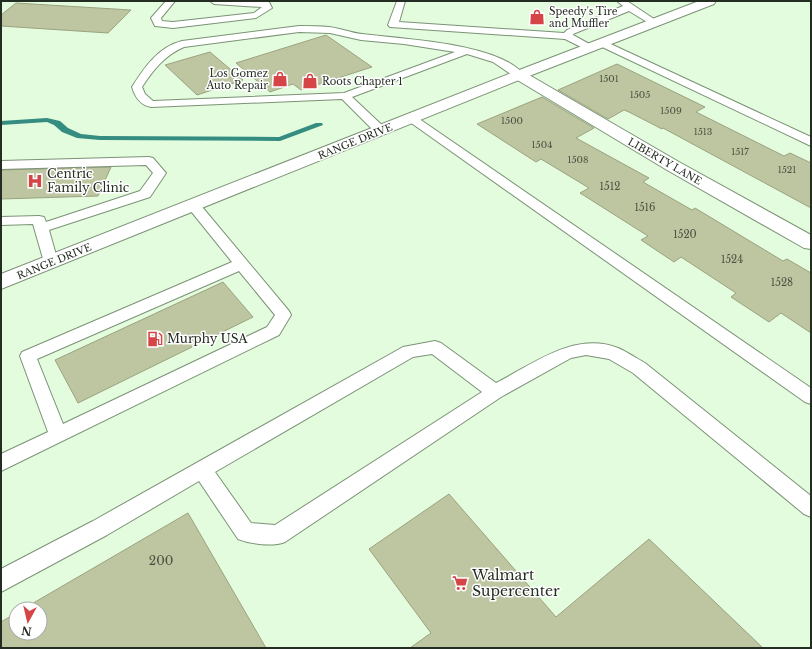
<svg xmlns="http://www.w3.org/2000/svg" width="812" height="649" font-family="'Libre Baskerville',serif">
<style>
.lines{fill:none;stroke-linecap:round;stroke-linejoin:round}
.stream{fill:#358c80;fill-rule:evenodd}
.building{fill:#bec5a1;stroke:#9ba27f}
.service-casing{stroke:#7b9276;stroke-width:2}
.minor-casing{stroke:#7b9276;stroke-width:2}
.tertiary-casing{stroke:#7b9276;stroke-width:2}
.service{fill:#fff;fill-rule:evenodd}
.minor{fill:#fff;fill-rule:evenodd}
.tertiary{fill:#fff;fill-rule:evenodd}
.labels{text-anchor:middle;stroke-width:3;stroke-linejoin:round;paint-order:stroke}
.far-number-label{font-size:9px;fill:#4a5342}
.far-poi-label{font-size:10px;fill:#242d22;stroke:#fff;text-anchor:start}
.far-street-label{font-size:10px;fill:#242d22;stroke:#fff}
.number-label{font-size:10px;fill:#4a5342}
.poi-label{font-size:12px;fill:#242d22;stroke:#fff;text-anchor:start}
.near-number-label{font-size:12px;fill:#4a5342}
.near-poi-label{font-size:14px;fill:#242d22;stroke:#fff;text-anchor:start}
</style>
<rect width="100%" height="100%" fill="#e3fcdd"/>
<g class="lines">
<path class="stream" d="M47 118 60 121 68 128 81 134 100 136 279 137 316 123H322L323 125 280 141 100 140 77 138 62 132 54 125 47 122 1 125V121Z"/>
</g>
<g class="building">
<path d="M16 3 131 10 108 33 1 26V15Z"/>
<path d="M326 35 372 67 301 90 293 84 270 92 236 63Z"/>
<path d="M210 52 243 80 197 95 165 65Z"/>
<path d="M617 64 705 107 696 112 784 156 790 153 811 163V208L663 128 662 129 629 112 624 110 608 119 558 90Z"/>
<path d="M542 97 594 128 576 138 649 178 643 182 692 210 695 208 783 261 787 259 811 273V333L781 313 769 322 731 297 736 293 681 257 674 262 641 240 648 236 580 193 589 188 541 159 536 162 477 124Z"/>
<path d="M111 167 98 196 1 199V170Z"/>
<path d="M223 282 253 317 78 403 55 360Z"/>
<path d="M449 494 556 617 649 539 763 648H410L431 633 369 549Z"/>
<path d="M188 513 266 648H1V622L16 613V633H40V609H23Z"/>
</g>
<g class="lines">
<defs>
<g id="service">
<path d="M166 1H175L161 18 162 21 173 22 254 13 262 7 214 4 210 1H266L269 2 272 8 256 18 173 28 155 26 151 18Z"/>
<path d="M397 1H405L399 22 564 33 567 30 623 6 617 1H627L660 23 658 25H652L629 11 573 34V35L593 46 594 48 593 50 589 51 565 39 390 27 388 25Z"/>
<path d="M299 26C309 26 319 26 329 27 340 28 351 33 362 34 401 39 500 43 524 75L519 78 515 77 493 62 467 54 352 97 385 128 387 131 385 134H377L342 99 151 107C140 105 135 97 132 87 144 68 158 47 182 41ZM299 32 330 33 361 40 404 44 455 52 344 93 153 101 145 94 142 87C153 70 165 55 184 47Z"/>
<path d="M602 40 811 137V146L598 45 597 43Z"/>
<path d="M411 115 415 116 811 388V404L805 402 407 120 405 118 407 116Z"/>
<path d="M149 157 153 158 166 173 150 197 49 230 58 262 56 265 51 267 46 265 44 262 33 224 1 225V217L39 216 44 217 46 222 140 191 153 173 146 165 1 169V161Z"/>
<path d="M193 201 198 202 289 311 291 315 279 335 1 471V454L48 432 20 356 22 352 232 262 186 205 188 202ZM239 271 275 315 267 327 63 424 37 359Z"/>
<path d="M435 341 441 343 496 383C533 364 575 331 618 348 627 352 636 358 645 363L811 496V517L804 514 633 373 609 359 586 355 571 358 501 397 285 542C272 547 251 544 238 539L199 481 107 535 1 592V569L93 521 403 347ZM432 354 482 392 275 525 251 523 215 472 413 357Z"/>
</g>
<path id="minor" d="M519 71 524 72 679 162 811 235V249L804 248 667 170 514 78 512 75 514 72Z"/>
<path id="tertiary" d="M699 1H716L714 4 524 78 1 289V274L514 72Z"/>
</defs>
<use href="#service" class="service-casing"/>
<use href="#minor" class="minor-casing"/>
<use href="#tertiary" class="tertiary-casing"/>
<use href="#service" class="service"/>
<use href="#minor" class="minor"/>
<use href="#tertiary" class="tertiary"/>
</g>
<defs>
<symbol id="shop-bare" viewBox="-9 -9 18 18"><path d="M-5-2.5h2.3a2.7 3.5 0 0 1 5.4 0H5L5.5 6h-11ZM-1.5-2.5h3a1.5 2.3 0 0 0-3 0Z" fill="#d54548" stroke="#fff" stroke-width="2.5" paint-order="stroke"/></symbol>
<symbol id="hospital-bare" viewBox="-9 -9 18 18"><path d="M-5-5h3v3.5h4V-5h3V5h-3V1.5h-4V5h-3Z" fill="#d54548" stroke="#fff" stroke-width="2.5" paint-order="stroke"/></symbol>
<symbol id="fuel-bare" viewBox="-9 -9 18 18"><path d="M-5.5-6h7V0h2V4h1.3V-2.5L3-4.5l.8-.8L6-3V5H2.5V1h-1V6h-7ZM-4.2-4.7v3.2H.2V-4.7Z" fill="#d54548" stroke="#fff" stroke-width="2.5" paint-order="stroke"/></symbol>
<symbol id="supermarket-bare" viewBox="-9 -9 18 18"><path d="M-6-5.5h2.5l.6 2H6L4.5 2H-2.5L-4.4-4H-6ZM-1.5 3.2a1.3 1.3 0 1 0 .1 0ZM3 3.2a1.3 1.3 0 1 0 .1 0Z" fill="#d54548" stroke="#fff" stroke-width="2.5" paint-order="stroke"/></symbol>
</defs>
<g fill-rule="evenodd">
<use href="#shop-bare" x="526" y="6" width="22" height="22"/>
<use href="#shop-bare" x="269" y="68" width="22" height="22"/>
<use href="#shop-bare" x="299" y="70" width="22" height="22"/>
<use href="#hospital-bare" x="24" y="170" width="22" height="22"/>
<use href="#fuel-bare" x="144" y="328" width="22" height="22"/>
<use href="#supermarket-bare" x="449" y="572" width="22" height="22"/>
</g>
<g class="labels">
<g class="far-number-label">
<text x="609" y="82">1501</text>
<text x="640" y="98">1505</text>
<text x="671" y="114">1509</text>
<text x="512" y="124">1500</text>
<text x="703" y="135">1513</text>
<text x="542" y="148">1504</text>
<text x="740" y="155">1517</text>
<text x="578" y="163">1508</text>
<text x="787" y="173">1521</text>
</g>
<g class="far-poi-label">
<text x="549" y="15">Speedy's Tire<tspan x="549" dy="12">and Muffler</tspan></text>
<text x="268" y="77" text-anchor="end">Los Gomez<tspan x="268" dy="12">Auto Repair</tspan></text>
<text x="322" y="85">Roots Chapter 1</text>
</g>
<g class="far-street-label">
<text transform="translate(355 141) rotate(-22)" y="4">RANGE DRIVE</text>
<text transform="translate(665 161) rotate(30)" y="4">LIBERTY LANE</text>
<text transform="translate(54 261) rotate(-22)" y="4">RANGE DRIVE</text>
</g>
<g class="number-label">
<text x="610" y="190">1512</text>
<text x="645" y="211">1516</text>
<text x="685" y="238">1520</text>
<text x="732" y="263">1524</text>
<text x="782" y="286">1528</text>
</g>
<g class="poi-label">
<text x="47" y="178">Centric<tspan x="47" dy="14">Family Clinic</tspan></text>
<text x="167" y="343">Murphy USA</text>
</g>
<g class="near-number-label">
<text x="161" y="565">200</text>
</g>
<g class="near-poi-label">
<text x="472" y="580">Walmart<tspan x="472" dy="16">Supercenter</tspan></text>
</g>
</g>
<rect width="812" height="649" fill="none" stroke="#242d22" stroke-width="4"/>
<g transform="translate(28 621) rotate(188)"><circle r="19" fill="#ffffff" stroke="#a7aba7"/>
<path d="M0-3L7 15L0 10L-7 15Z" fill="#d54548"/>
<text y="-6" font-size="11" font-weight="bold" text-anchor="middle" fill="#242d22">N</text>
</g>
</svg>
